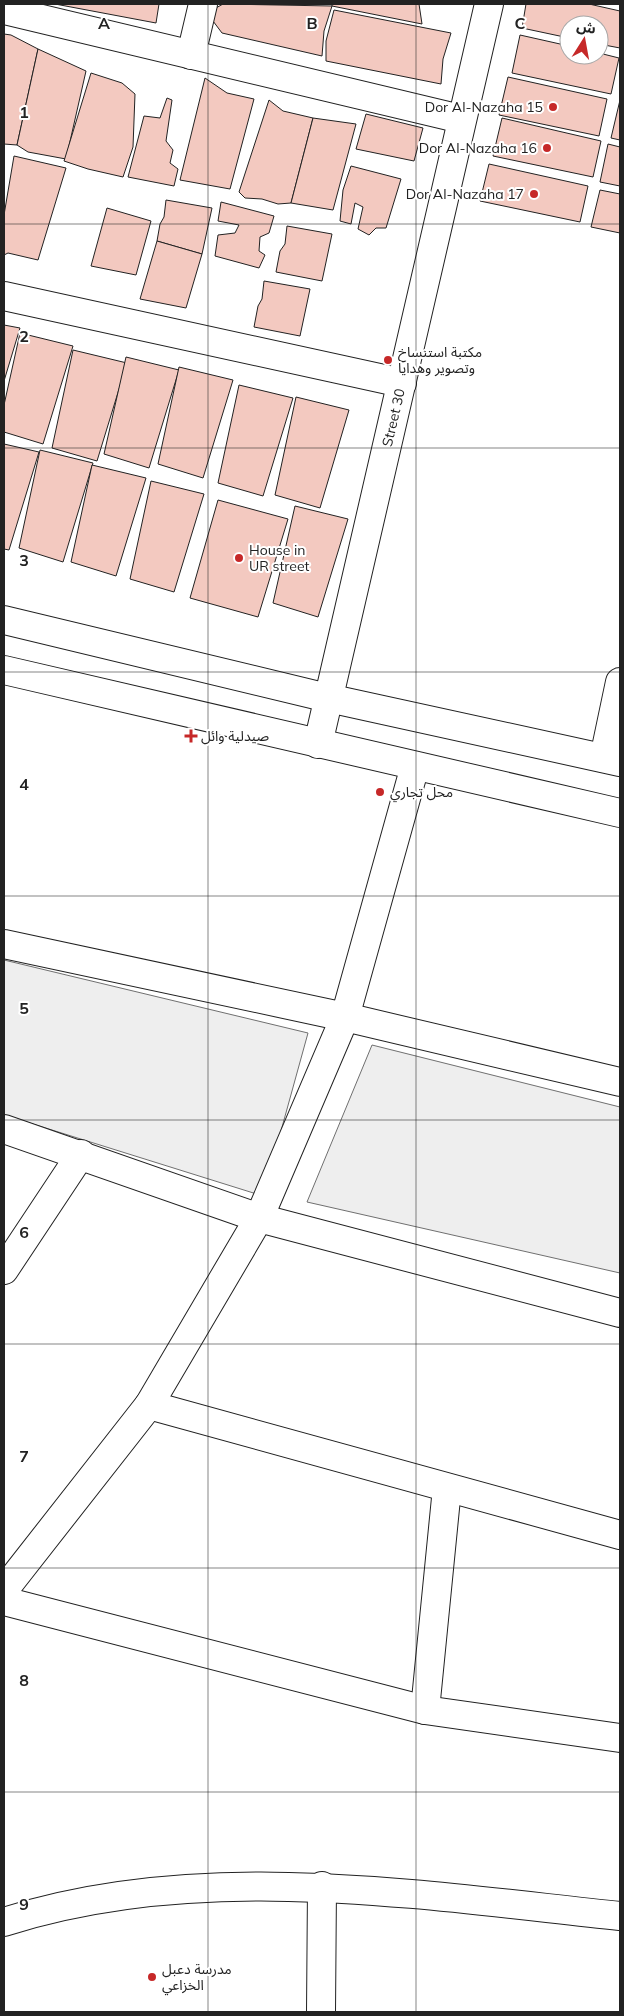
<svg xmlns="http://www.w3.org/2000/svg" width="624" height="2016" font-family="Mulish,'Noto Sans Arabic',sans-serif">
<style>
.green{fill:#eee;stroke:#6f6f6f}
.building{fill:#f3c9c0;stroke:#222}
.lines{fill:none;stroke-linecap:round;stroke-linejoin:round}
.minor-casing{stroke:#222;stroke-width:30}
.tertiary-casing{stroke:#222;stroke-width:30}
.minor{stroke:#fff;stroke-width:28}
.tertiary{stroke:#fff;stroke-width:28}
.grid{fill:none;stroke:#222;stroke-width:1;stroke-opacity:0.55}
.poi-dot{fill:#c62828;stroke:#fff;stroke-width:2}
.labels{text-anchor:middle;stroke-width:4;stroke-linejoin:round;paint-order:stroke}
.poi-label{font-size:14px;fill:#222;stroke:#fff;text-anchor:start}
.street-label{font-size:14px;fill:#222;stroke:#fff}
.grid-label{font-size:16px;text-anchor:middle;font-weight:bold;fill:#222;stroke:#fff;stroke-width:4;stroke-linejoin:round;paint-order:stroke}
</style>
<rect width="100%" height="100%" fill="#fff"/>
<g class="green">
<path d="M4 960 308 1033 263 1196 4 1115Z"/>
<path d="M372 1045 620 1107V1273L307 1202Z"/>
</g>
<g class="building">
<path d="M55 4H159L156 23Z"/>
<path d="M223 4 332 6 324 31 322 56 222 33 207 13Z"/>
<path d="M332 4H419L422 24 332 6Z"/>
<path d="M526 4H589L620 11V48L599 44V25H569V38L522 28Z"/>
<path d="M334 10 451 33 443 59 441 84 326 61V41Z"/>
<path d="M4 34 11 35 38 49 17 145 4 144Z"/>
<path d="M520 35 569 46V55H599V53L619 58 611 94 512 73Z"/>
<path d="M38 49 86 71 66 159 28 152 17 145Z"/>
<path d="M91 73 122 83 135 94 133 147 123 177 88 169 64 161Z"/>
<path d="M508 77 607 99 599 136 499 115Z"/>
<path d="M205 78 227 93 254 99 230 189 180 180Z"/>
<path d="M167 98 172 100 166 141 173 150 170 163 178 169 174 186 128 177 144 116 160 118Z"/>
<path d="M269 100 283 111 313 118 291 203 278 204 262 199 245 198 239 192Z"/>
<path d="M620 100V140L611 138Z"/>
<path d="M366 114 423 128 414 161 356 149Z"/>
<path d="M313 118 356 124 333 210 291 203Z"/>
<path d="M502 118 601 141 593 177 493 156Z"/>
<path d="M608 144 620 147V186L600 182Z"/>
<path d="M14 156 66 168 38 260 8 253 4 255V215Z"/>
<path d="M489 164 588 186 580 222 480 201Z"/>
<path d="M351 166 401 179 386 228H376L369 235 358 229 363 207 355 203 351 224 340 221 343 190Z"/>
<path d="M600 190 620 194V233L591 227Z"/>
<path d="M166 200 212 208 202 254 157 241 160 224 164 217Z"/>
<path d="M221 202 274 216 269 233 260 237 259 251 265 255 259 268 215 256 218 235 235 233 239 225 218 221Z"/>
<path d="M107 208 151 221 136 275 91 266Z"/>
<path d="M287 226 332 234 322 281 276 272 280 251 285 244Z"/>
<path d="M157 241 202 254 186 308 140 299Z"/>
<path d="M264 281 310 289 300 336 254 327 258 306 262 299Z"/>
<path d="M4 325 20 328 4 381Z"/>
<path d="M20 333 73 346 43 444 4 432V405Z"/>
<path d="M73 350 127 363 97 461 52 448Z"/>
<path d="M126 357 179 370 149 468 104 454Z"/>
<path d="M179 367 233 380 203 478 158 464Z"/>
<path d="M239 385 293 398 263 496 218 483Z"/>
<path d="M296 397 349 410 320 508 275 495Z"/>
<path d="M4 444 39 452 9 550 4 549Z"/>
<path d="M40 450 93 463 63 562 19 548Z"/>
<path d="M92 465 146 478 116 576 71 562Z"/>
<path d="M151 481 204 494 174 592 130 579Z"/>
<path d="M218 500 288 519 258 617 190 598Z"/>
<path d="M295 506 348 519 318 617 273 603Z"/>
</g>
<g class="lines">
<defs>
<g id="minor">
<path d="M4 10 461 119"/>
<path d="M191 55 203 4"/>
<path d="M4 296 402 383"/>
<path id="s1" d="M318 744 489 4"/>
<path d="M604 758 620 682"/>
<path d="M4 944 345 1017 620 1082"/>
<path d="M4 1129 259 1218 620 1313"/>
<path d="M4 1270 81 1154"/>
<path d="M149 1405 620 1535"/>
<path d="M4 1590 149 1405 259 1218 345 1017 415 766"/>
<path d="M4 1601 425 1710 620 1738"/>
<path d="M425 1710 447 1488"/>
<path d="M4 1922C201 1859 419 1895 620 1916"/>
<path d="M321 2012 322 1886"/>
</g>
<g id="tertiary">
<path d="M4 620 328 698 620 762"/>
<path d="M4 670 620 813"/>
</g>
</defs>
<use href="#minor" class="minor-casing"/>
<use href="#tertiary" class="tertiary-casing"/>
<use href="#minor" class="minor"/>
<use href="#tertiary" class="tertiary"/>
</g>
<path class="grid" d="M208 4V2012M416 4V2012M4 224H620M4 448H620M4 672H620M4 896H620M4 1120H620M4 1344H620M4 1568H620M4 1792H620"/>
<g class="poi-dot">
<circle cx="553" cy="107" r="5"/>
<circle cx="547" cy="148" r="5"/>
<circle cx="534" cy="194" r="5"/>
<circle cx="388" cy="360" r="5"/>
<circle cx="239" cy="558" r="5"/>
<path d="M188.5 728.5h5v5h5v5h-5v5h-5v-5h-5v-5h5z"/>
<circle cx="380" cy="792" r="5"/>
<circle cx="152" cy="1977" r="5"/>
</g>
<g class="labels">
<g class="poi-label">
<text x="543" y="112" text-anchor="end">Dor Al-Nazaha 15</text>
<text x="537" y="153" text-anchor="end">Dor Al-Nazaha 16</text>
<text x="524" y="199" text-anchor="end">Dor Al-Nazaha 17</text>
<text x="398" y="357">مكتبة استنساخ<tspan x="398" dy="16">وتصوير وهدايا</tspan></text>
<text x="249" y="555">House in<tspan x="249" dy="16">UR street</tspan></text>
<text x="201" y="741">صيدلية وائل</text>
<text x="390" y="797">محل تجاري</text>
<text x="162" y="1974">مدرسة دعبل<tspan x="162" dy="16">الخزاعي</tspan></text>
</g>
<g class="street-label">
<text dy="5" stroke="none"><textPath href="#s1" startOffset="335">Street 30</textPath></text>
</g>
</g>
<g class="grid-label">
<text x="104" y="29">A</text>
<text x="312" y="29">B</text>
<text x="520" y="29">C</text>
<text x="24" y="118">1</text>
<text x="24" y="342">2</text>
<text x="24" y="566">3</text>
<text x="24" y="790">4</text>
<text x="24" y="1014">5</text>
<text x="24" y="1238">6</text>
<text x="24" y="1462">7</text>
<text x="24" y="1686">8</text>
<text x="24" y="1910">9</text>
</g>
<rect width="624" height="2016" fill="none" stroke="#222222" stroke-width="10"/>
<g transform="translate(584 40) rotate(11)"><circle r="24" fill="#ffffff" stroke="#a7a7a7"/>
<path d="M0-4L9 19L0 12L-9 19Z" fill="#c62828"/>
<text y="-8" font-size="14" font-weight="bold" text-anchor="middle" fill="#222222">ش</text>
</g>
</svg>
